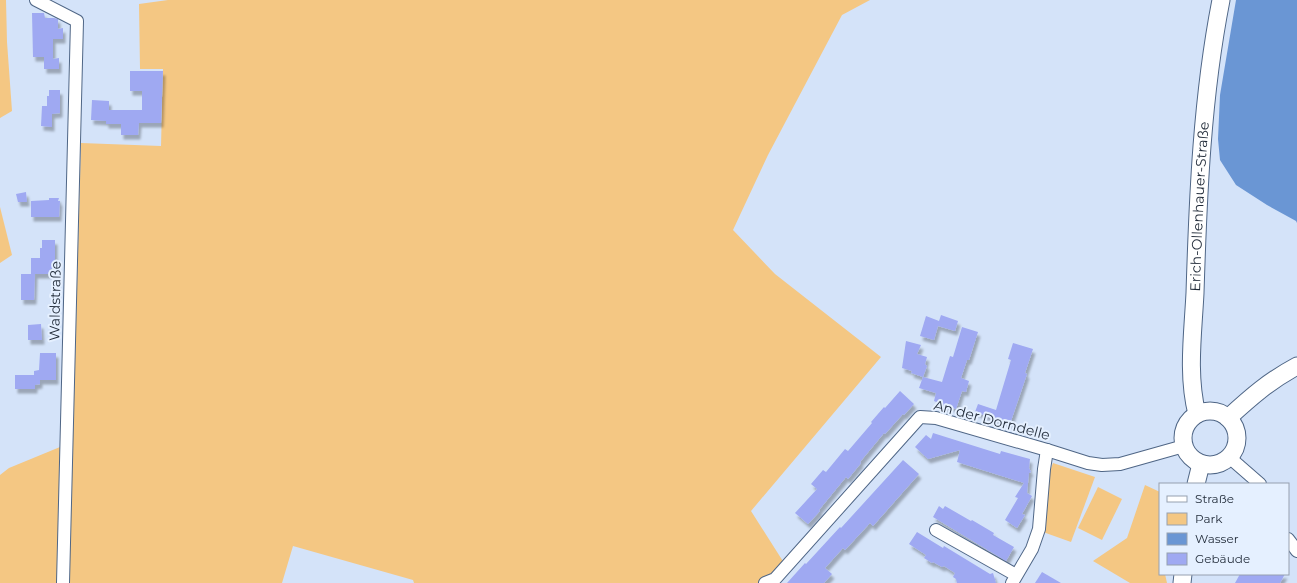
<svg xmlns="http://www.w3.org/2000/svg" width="1297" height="583" font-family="Montserrat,sans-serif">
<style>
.green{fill:#f4c783}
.water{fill:#6a96d4}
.building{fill:#9fa9f2;filter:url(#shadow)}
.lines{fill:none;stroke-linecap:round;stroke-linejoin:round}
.street-casing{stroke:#4f6686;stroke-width:14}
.secondary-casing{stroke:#4f6686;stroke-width:19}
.street{stroke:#fff;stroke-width:12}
.secondary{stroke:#fff;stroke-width:17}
.labels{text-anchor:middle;stroke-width:4;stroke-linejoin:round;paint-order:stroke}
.street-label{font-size:14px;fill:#1f2937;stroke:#e5f0ff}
</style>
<defs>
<filter id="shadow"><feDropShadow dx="2.5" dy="4.5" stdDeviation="1" flood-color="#0004"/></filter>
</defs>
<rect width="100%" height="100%" fill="#d4e3f9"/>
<g class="green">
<path d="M0 0H6L7 42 12 111 0 118Z"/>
<path d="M168 0H870L842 15 768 155 733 230 775 274 881 357 751 511 786 566 765 583H414L413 580 293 546 282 583H69L81 143 161 146 163 69H140L139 4Z"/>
<path d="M0 207 12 255 0 263Z"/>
<path d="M60 447 57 583H0V475L9 468Z"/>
<path d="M1053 463 1095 477 1071 542 1043 532 1050 471Z"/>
<path d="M1145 485 1160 492V574H1165L1167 583H1130L1093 561 1127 538Z"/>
<path d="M1098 487 1122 499 1102 540 1078 528Z"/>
</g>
<path class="water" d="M1236 0H1297V223L1296 221 1267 205 1236 185 1220 160 1218 139 1220 95Z"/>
<g class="building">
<path d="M32 13H44L45 18H54L58 19V29L63 28V39H53V59L59 58V69H44V57H33Z"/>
<path d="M130 71H163L161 123H139L138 135H121V124H106V121L91 120 92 100 109 101V110H142V91H130Z"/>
<path d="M49 90H60V113L52 114V127L41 126 42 106H47V96H49Z"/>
<path d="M26 192 27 202H18L16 194Z"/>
<path d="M49 198H59L58 201H60L59 217H31V201L49 200Z"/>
<path d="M42 240H55V268L50 269V274H35L34 300H21V274H31V258H40V248H42Z"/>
<path d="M941 315 958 321 955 331 938 326 934 340 920 336 926 316 939 321Z"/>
<path d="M41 324 42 340H28V325Z"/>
<path d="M962 327 978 332 969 360H967L961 378 969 381 966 392 962 391 956 409 949 406 947 408 943 407 941 404 934 401 936 393 919 388 923 377 942 382 950 356 953 357Z"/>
<path d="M906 341 921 345 917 354 927 357 925 364 927 366 923 377 911 373 912 371 902 368Z"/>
<path d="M1013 343 1033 349 1025 373 1027 374 1010 424 975 412 978 404 996 410 1011 360 1008 359Z"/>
<path d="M40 353H56V380H40V384L35 385V389H15V375H34V371L39 370Z"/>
<path d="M900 391 914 404 904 415 903 414 885 434 884 433 860 462 861 463 848 479 846 477 819 510 820 511 808 524 795 513 817 489 811 484 823 470 826 472 845 449 848 451 872 423 871 422 884 407 885 408Z"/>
<path d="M933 433 1000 454 1001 451 1030 459 1029 468 1031 472 1029 473 1027 493 1032 496 1022 514 1025 515 1017 528 1005 520 1018 498 1015 497 1024 483 957 462 960 450 928 459 915 447 926 435 931 439Z"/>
<path d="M903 460 919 474 873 526 870 523 845 550 843 548 825 568 832 574 824 583H787L805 563 806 564 840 527 841 528Z"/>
<path d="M939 506 943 509 945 506 971 521 972 520 994 533 993 535 1014 547 1006 561 933 517Z"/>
<path d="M917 532 943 548 944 546 990 574 993 573 996 583H957L956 579 953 577 955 573 944 566 942 567 933 562 932 563 924 558 926 555 909 544Z"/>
<path d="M1042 572 1061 583H1035Z"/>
<path d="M1240 574H1285L1280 583H1235Z"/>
</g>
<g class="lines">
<defs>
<g id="street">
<path d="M36 0 77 21 63 583"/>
<path d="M1229 457 1260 484"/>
<path d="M936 530 1016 575"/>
<path d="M1288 539 1297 551"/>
<path d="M765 583 775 579 920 417 936 418 1047 450 1088 463 1102 465 1120 464 1184 446"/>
<path d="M1012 583 1032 549 1039 529 1044 469 1047 450"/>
</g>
<g id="secondary">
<circle cx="1210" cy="438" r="27"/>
<path id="s1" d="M1197 414C1187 375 1193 333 1195 293 1198 195 1202 97 1221 0"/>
<path d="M1228 418C1251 397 1269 381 1297 366"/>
<path d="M1196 484 1201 464"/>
<path d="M1182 583 1183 574"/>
</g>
</defs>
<use href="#street" class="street-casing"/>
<use href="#secondary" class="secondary-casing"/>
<use href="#street" class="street"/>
<use href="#secondary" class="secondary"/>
</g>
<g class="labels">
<g class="street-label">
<text dy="5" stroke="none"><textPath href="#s1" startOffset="208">Erich-Ollenhauer-Straße</textPath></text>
<text transform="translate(55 301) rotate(-89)" y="5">Waldstraße</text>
<text transform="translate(992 420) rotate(15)" y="5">An der Dorndelle</text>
</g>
</g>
<rect x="1159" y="483" width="130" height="92" fill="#e5f0ff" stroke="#96a0af"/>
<rect x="1167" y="496" width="20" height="6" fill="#ffffff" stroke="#96a0af"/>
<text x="1195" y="503" font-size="12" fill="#1f2937">Straße</text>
<rect x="1167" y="513" width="20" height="12" fill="#f4c783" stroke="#96a0af"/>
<text x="1195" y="523" font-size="12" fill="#1f2937">Park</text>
<rect x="1167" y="533" width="20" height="12" fill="#6a96d4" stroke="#96a0af"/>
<text x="1195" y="543" font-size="12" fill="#1f2937">Wasser</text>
<rect x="1167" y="553" width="20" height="12" fill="#9fa9f2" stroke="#96a0af"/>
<text x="1195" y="563" font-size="12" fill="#1f2937">Gebäude</text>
</svg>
